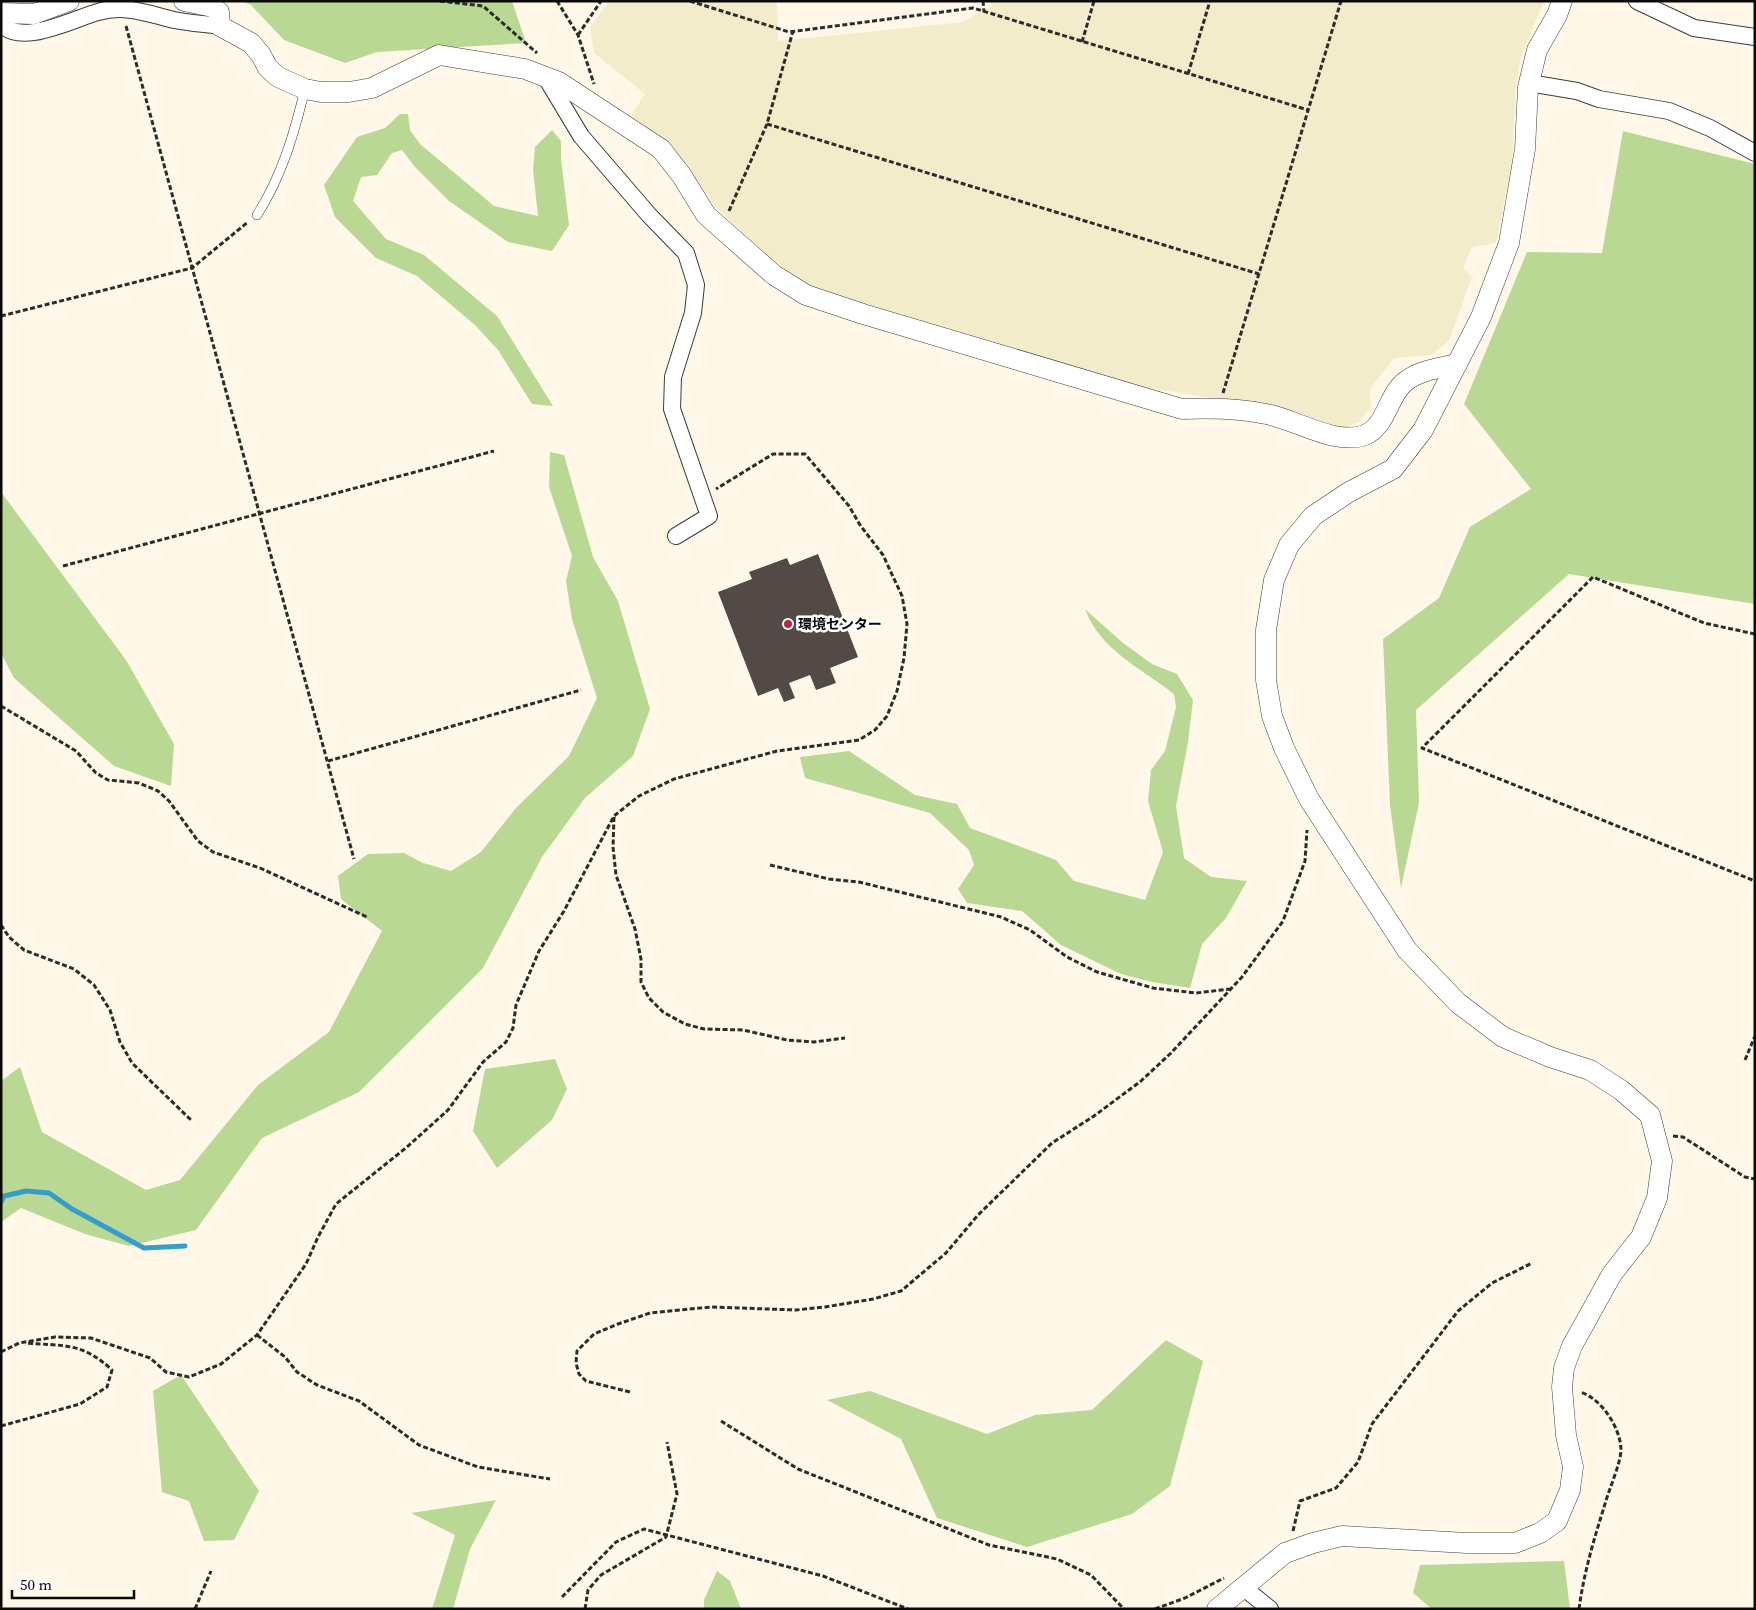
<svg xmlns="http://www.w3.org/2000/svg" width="1756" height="1610" font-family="'Source Serif 4','Noto Sans JP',serif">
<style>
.farmland{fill:#f3ecca}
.forest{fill:#b8d893}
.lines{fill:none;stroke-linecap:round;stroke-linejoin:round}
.stream{stroke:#369dca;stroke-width:5}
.building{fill:#534a47}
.service-casing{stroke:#3d3d3d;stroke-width:10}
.minor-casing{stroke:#3d3d3d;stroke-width:18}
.tertiary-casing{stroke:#3d3d3d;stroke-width:21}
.path{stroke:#2c2c2c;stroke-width:3;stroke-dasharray:5 2.5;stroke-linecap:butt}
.service{stroke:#fff;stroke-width:9}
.minor{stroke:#fff;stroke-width:16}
.tertiary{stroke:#fff;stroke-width:20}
.poi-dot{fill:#b7263a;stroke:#fff;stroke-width:2}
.labels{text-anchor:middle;stroke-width:5;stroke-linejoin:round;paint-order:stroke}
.poi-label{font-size:14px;font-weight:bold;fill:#0a0a0a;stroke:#fff;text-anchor:start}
</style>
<rect width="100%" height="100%" fill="#fff8e8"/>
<path class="farmland" d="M609 1H777L778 41 964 22 991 6V1H1544L1521 57 1516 87 1512 162 1496 243 1472 247 1463 268 1472 277 1449 341 1431 355 1394 358 1370 389 1371 407 1360 421 1341 430 1267 407 1137 386 812 287 769 258 716 207 670 143 631 116 645 94 594 53 590 27Z"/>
<g class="forest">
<path d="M243 1H512L526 43 377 52 345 63 284 40 251 5Z"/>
<path d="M400 114H408L410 130 420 144 494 206 538 216 533 170 535 147 552 130 561 141V159L569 225 552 251 508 242 449 201 415 167 402 150 392 153 377 175 361 177 353 201 386 239 424 255 497 316 553 406 532 404 498 350 475 325 417 276 376 258 335 217 324 185 357 137 385 128Z"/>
<path d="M1623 131 1755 164V604L1569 574 1416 710 1419 803 1401 888 1390 805 1383 639 1439 598 1470 527 1531 489 1464 404 1527 252 1602 253Z"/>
<path d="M550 452 564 455 593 557 618 601 650 709 633 756 585 798 542 857 483 968 359 1092 262 1138 196 1230 129 1246 85 1234 21 1208 1 1222V1081L20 1067 42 1132 146 1190 180 1180 258 1085 329 1032 382 931 341 899 338 876 368 854 404 853 423 863 451 871 481 852 516 808 569 756 597 698 572 619 566 581 572 556 549 487Z"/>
<path d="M1 492 126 660 174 744 171 786 114 766 14 678 1 653Z"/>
<path d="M1085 609 1123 643 1152 664 1177 674 1193 700 1188 742 1176 806 1184 858 1211 877 1247 881 1226 918 1202 944 1190 988 1152 982 1121 974 1061 945 1022 911 967 903 958 889 974 865 969 850 930 813 805 778 800 757 849 751 915 795 957 804 970 828 1056 860 1074 881 1145 900 1163 852 1148 801 1151 770 1165 751 1176 707 1174 694C1142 669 1099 649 1085 609Z"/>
<path d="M555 1059 567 1089 552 1120 497 1168 473 1131 485 1069Z"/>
<path d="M1166 1340 1203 1361 1170 1486 1132 1514 1027 1547 937 1518 901 1439 827 1400 870 1391 987 1434 1035 1415 1092 1410Z"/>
<path d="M181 1375 259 1491 234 1540 204 1541 189 1501 162 1492 153 1391Z"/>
<path d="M496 1500 470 1549 453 1609H432L455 1535 411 1513Z"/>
<path d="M1564 1561 1570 1609H1432L1413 1593 1420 1565Z"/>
<path d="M717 1571 730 1581 741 1609H704V1600Z"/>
</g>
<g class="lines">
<path class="stream" d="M1 1202 4 1196 26 1191 49 1193 72 1209 144 1248 185 1246"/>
</g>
<path class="building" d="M818 554 858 657 830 668 836 683 816 690 810 675 789 683 795 698 784 702 778 688 758 696 718 592 752 579 749 572 787 558 790 565Z"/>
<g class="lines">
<defs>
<path id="service" d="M257 215C282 176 294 134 305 89"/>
<g id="minor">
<path d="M1637 1 1694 28 1755 37"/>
<path d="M1 23C19 48 75 18 98 12 125 4 149 14 174 20 189 23 205 24 220 26"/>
<path d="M545 76 581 136 649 215 686 253 696 285 693 313 673 377 672 409 709 516 676 536"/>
<path d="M1529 83 1577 91 1599 99 1669 111 1710 128 1755 153"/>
<path d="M1244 1588 1270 1609"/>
</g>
<g id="tertiary">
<path d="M184 1 213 7 219 12 220 26 251 43 261 55 268 68 278 77 305 89 321 92H349L372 88 439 55 525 69 559 82 661 149 682 176 706 215 774 275 806 295 863 314 1182 409C1210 408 1238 408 1266 414 1295 419 1335 446 1365 435 1387 426 1388 394 1406 381 1420 370 1440 368 1457 364"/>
<path d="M1 13 34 14 69 1"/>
<path d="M1217 1609 1285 1553 1313 1543 1342 1536 1467 1543H1515L1540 1533 1557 1521 1570 1490 1573 1467 1566 1435 1562 1387 1564 1368 1572 1346 1612 1274 1641 1237 1657 1198 1662 1161 1650 1115 1621 1090 1590 1070 1550 1057 1503 1037 1458 1003 1407 950 1309 799 1284 748 1272 716 1266 680V630L1274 580 1289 545 1313 516 1349 492 1393 469 1423 430 1481 317 1509 243 1525 149 1528 87 1537 50 1557 15 1562 1"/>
</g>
</defs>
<use href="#service" class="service-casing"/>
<use href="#minor" class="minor-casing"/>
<use href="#tertiary" class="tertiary-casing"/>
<g class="path">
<path d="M440 1 483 6 537 53"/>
<path d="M557 1 578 35 594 84"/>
<path d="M690 1 789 32 973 8 1308 110"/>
<path d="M983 1 984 12"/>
<path d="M126 26 354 859"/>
<path d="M578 35 601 1"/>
<path d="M1082 42 1094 1"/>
<path d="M1188 74 1210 1"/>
<path d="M767 124 1259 274"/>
<path d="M729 211 767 124 793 31"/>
<path d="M1 316 192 268 248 222"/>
<path d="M1223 393 1341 1"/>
<path d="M63 566 494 451"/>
<path d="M1755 634 1704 623 1593 577 1422 748 1755 881"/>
<path d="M1 706 76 751 96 773 108 780 139 783 158 791 169 801 198 841 213 852 260 868 367 917"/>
<path d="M328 761 581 690"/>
<path d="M614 817 613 847 616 875 635 929 641 959V982L649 998 663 1012 685 1024 704 1029 743 1030 787 1040 814 1042 845 1038"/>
<path d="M770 865 829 879 859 882 1001 917 1030 930 1067 957 1097 972 1153 988 1196 993 1230 989"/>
<path d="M1 925 9 937 24 950 74 969 94 985 110 1010 120 1042 132 1063 191 1120"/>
<path d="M1745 1060 1755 1036"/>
<path d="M1673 1136 1683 1137 1745 1177 1755 1179"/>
<path d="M257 1335 285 1357 297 1372 317 1385 359 1401 419 1445 478 1467 550 1479"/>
<path d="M1 1352 19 1343 55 1337 91 1338 150 1358 166 1372 189 1377 221 1364 257 1335 306 1264 318 1237 336 1204 407 1147 448 1110 483 1062 506 1042 513 1028 516 1005 539 951 564 911 614 816 639 796 674 779 777 751 859 740 875 730 887 716 897 691 904 658 907 624 902 596 883 555 860 525 849 506 805 454H773L716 489"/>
<path d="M630 1392 586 1381 579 1374 576 1363 577 1351 594 1334 618 1324 650 1313 711 1307 796 1310 825 1307 873 1299 901 1291 946 1253 978 1215 1052 1143 1094 1116 1141 1081 1171 1053 1242 977 1283 921 1305 861 1307 830"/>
<path d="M721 1421 798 1469 989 1545 1057 1559 1091 1575 1124 1609"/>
<path d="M1 1426 80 1404 107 1387 112 1370C82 1342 63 1346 25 1343"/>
<path d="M1293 1531 1300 1501 1336 1488 1358 1462 1372 1424 1458 1311 1492 1283 1532 1263"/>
<path d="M562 1597 616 1542 644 1529 823 1576 908 1609"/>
<path d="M195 1609 211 1571"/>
<path d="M585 1609 588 1590 601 1575 666 1537 677 1494 667 1442"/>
<path d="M1155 1609 1185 1598 1224 1578"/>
<path d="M1579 1609C1584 1572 1594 1539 1605 1504 1609 1489 1621 1463 1621 1449 1620 1427 1601 1398 1580 1392"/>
</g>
<use href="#service" class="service"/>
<use href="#minor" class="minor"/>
<use href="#tertiary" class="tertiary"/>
</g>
<circle class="poi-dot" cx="788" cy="624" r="5"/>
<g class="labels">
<g class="poi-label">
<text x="798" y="629">環境センター</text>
</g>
</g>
<rect width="1756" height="1610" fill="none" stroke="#0a0a0a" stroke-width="5"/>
<path d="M12 1590v8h122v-8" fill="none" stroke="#0a0a0a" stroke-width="2.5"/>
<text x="20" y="1590" font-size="15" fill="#0a0a0a" stroke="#ffffff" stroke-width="4" paint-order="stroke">50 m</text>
</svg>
